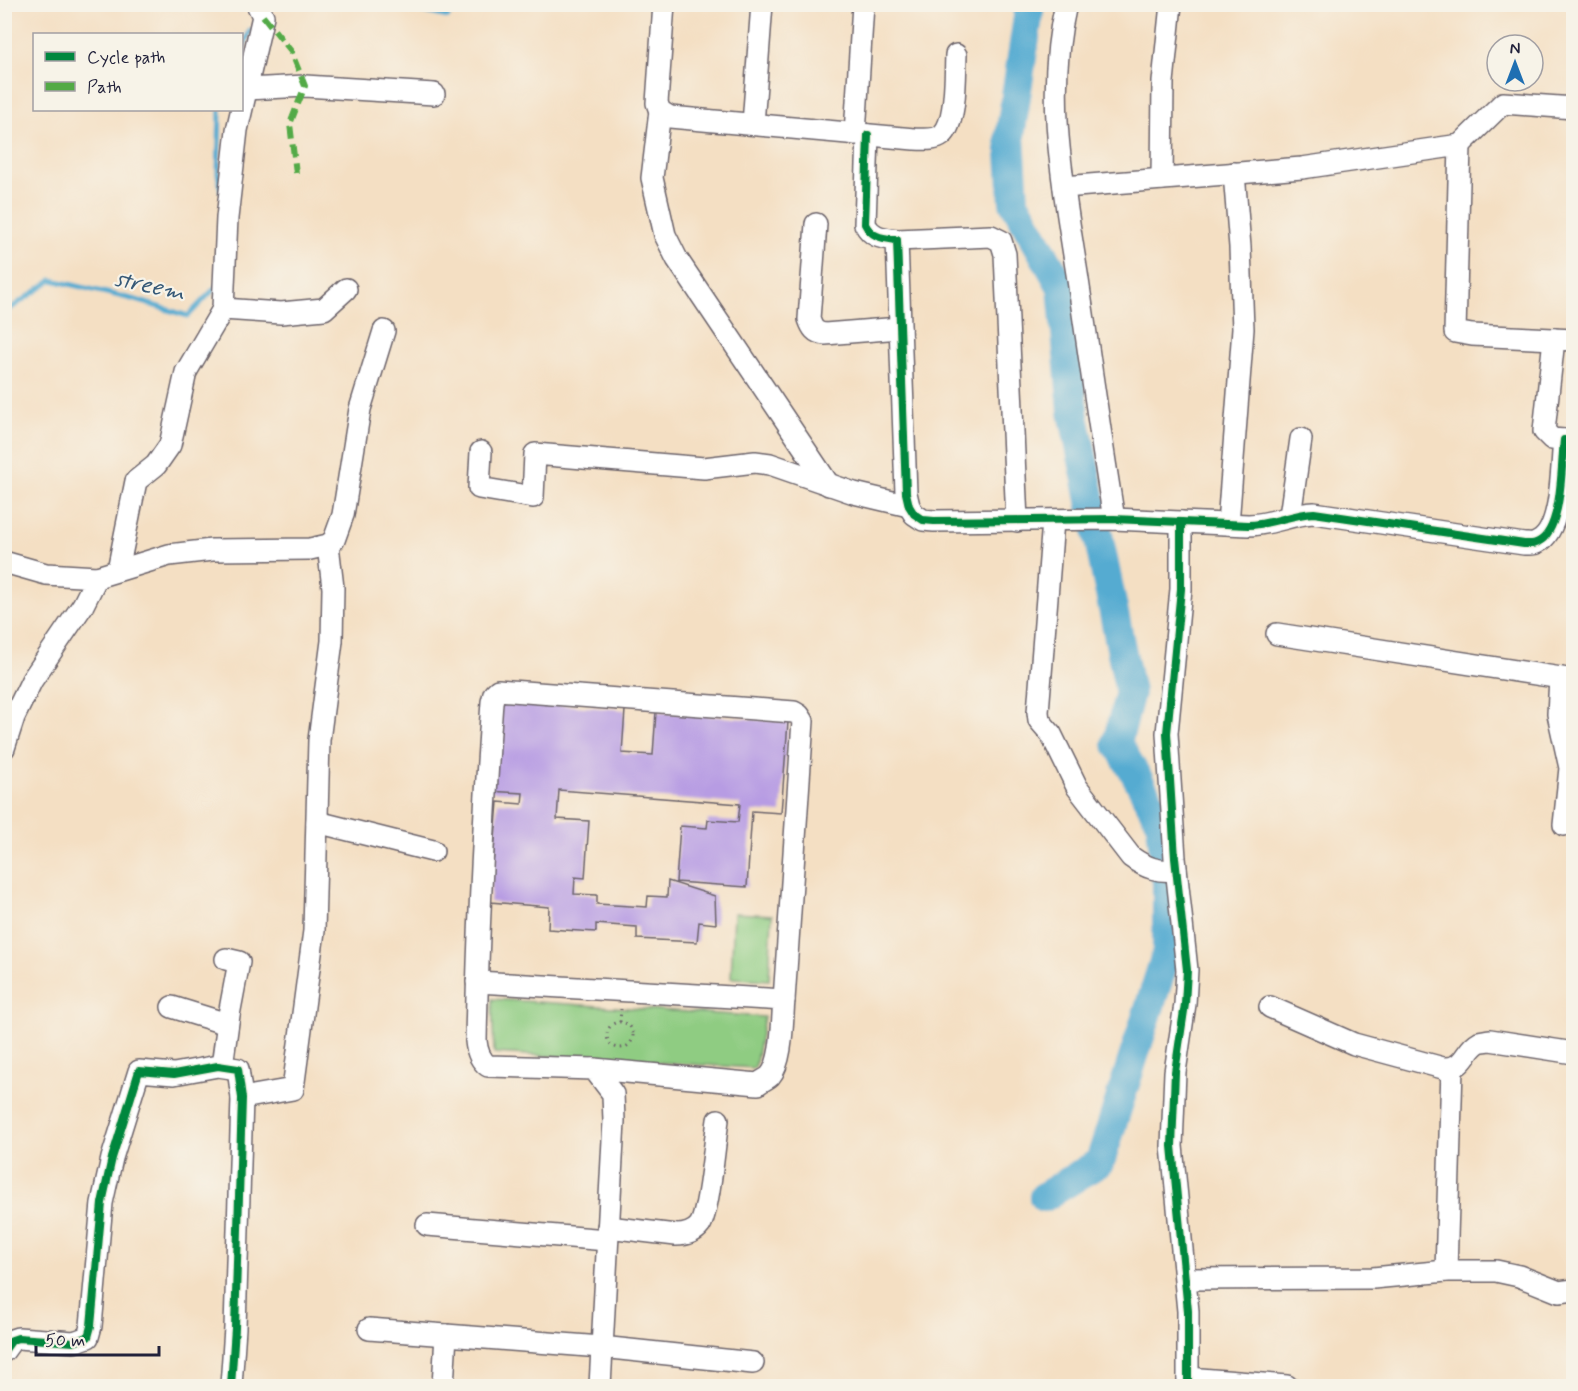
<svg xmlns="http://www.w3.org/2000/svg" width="1578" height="1391" font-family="Mynerve,sans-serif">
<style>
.green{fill:#8fcc82;stroke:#58775e;stroke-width:1.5}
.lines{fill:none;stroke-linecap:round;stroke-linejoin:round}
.stream{stroke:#55abd1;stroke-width:5}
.river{stroke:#55abd1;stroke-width:30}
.building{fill:#b79ce3}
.minor-casing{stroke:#6c646b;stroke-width:24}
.path{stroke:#6c646b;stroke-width:3;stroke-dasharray:1.5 4.5;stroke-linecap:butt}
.minor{stroke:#fff;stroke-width:21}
.quiet{stroke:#53aa46;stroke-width:6;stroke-dasharray:12 6;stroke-linecap:butt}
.cycleway-casing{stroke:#f7f3e8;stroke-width:11}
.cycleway{stroke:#00873e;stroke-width:8}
.labels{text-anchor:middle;stroke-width:4.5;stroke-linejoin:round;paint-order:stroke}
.water-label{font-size:24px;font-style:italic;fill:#365977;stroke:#f7f3e8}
</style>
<rect width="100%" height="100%" fill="#f7f3e8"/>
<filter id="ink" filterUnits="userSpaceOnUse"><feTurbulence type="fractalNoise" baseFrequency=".0167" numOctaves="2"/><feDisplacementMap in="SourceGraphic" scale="12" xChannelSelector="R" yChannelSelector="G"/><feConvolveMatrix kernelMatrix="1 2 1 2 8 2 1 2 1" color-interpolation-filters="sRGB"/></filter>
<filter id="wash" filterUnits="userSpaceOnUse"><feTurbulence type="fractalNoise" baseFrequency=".008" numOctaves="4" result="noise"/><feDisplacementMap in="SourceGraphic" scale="24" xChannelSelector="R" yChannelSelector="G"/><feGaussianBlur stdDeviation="1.35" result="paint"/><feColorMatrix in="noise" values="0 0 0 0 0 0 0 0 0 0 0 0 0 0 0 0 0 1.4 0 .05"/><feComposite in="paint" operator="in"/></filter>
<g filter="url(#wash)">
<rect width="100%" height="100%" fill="#f4dfc3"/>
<g class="green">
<path d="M734 913 772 915 769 980 731 978Z"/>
<path d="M492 999 764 1017 755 1068 494 1053Z"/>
</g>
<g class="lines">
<g class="stream">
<path d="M412 4 418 10 448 17 449 4"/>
<path d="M242 50 250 30"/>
<path d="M220 110 218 173 221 191"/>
<path d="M4 313 52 280 136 300 188 316 218 285"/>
</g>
<path class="river" d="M1030 4 1010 136 1014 202 1062 287 1073 412 1130 692 1117 743 1137 777 1161 824 1167 884V952L1100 1162 1044 1197"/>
</g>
<g id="blocks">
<path class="building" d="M496 700 625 710 622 753 653 755 656 712 788 722 781 813 752 811 747 887 676 882 680 826 707 828 708 820 738 822 740 804 559 790 557 819 589 821 585 878 575 877 574 894 597 895V904L647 907 648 896 667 897 668 881 715 896 716 924 699 922 697 942 637 939V927L596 924V932L548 929 549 907 490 902 498 802 522 804 523 793 489 791Z"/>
</g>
</g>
<g filter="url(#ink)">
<use href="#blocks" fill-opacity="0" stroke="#6c646b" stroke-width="1.5"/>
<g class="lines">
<defs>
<g id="minor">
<path d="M664 4 657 103 660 111 670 117 914 139C923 139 934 141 942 135 957 122 955 74 956 55"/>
<path d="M1066 4C1044 96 1064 189 1078 280 1090 360 1101 440 1114 519"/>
<path d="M246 89 305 86 434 94"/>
<path d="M660 111 652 178 665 235 677 259 829 485"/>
<path d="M753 124 762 4"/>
<path d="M855 134 863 4"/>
<path d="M868 135 865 224C872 238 883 238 897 240L906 493 909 506 914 514 923 520 934 521 1114 519 1248 525C1271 525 1291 514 1314 513L1524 544C1529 544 1534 545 1538 542 1563 530 1561 465 1564 440L1574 442"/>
<path d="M1460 145 1455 332 1472 335 1574 340"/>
<path d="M1162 179 1163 82 1171 4"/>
<path d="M1064 187 1302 168 1460 145 1503 103 1574 108"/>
<path d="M816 224 809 319C812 328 815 333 825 334L900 328"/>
<path d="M897 240 991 236 1001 241 1005 254 1017 521"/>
<path d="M223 309 227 218 237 130 263 16 257 4"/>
<path d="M1554 339 1544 431 1552 439 1564 440"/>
<path d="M481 452 479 488 533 497 535 454 704 468 755 462 770 464 854 493 909 506"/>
<path d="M1290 516 1301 439"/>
<path d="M1053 521 1038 712 1039 720 1051 734 1077 787 1131 857C1146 868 1158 872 1176 870"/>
<path d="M1181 522V589L1167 733 1175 858 1187 970 1185 1004 1175 1072 1172 1146 1188 1311V1386"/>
<path d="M1228 524 1243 329 1240 247 1234 173"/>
<path d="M4 562 46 574 97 577 83 605 32 680 14 717 4 748"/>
<path d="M118 570 136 481 156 465 170 445 186 372 223 309 281 313 324 309 346 289"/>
<path d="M97 577 169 555 212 550 310 549 328 545 334 540 343 515 360 409 384 331"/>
<path d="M1277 634 1574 680"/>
<path d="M1560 678 1558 714 1570 768 1564 825"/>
<path d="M317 822 433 851"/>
<path d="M477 982 784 1000C782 1020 783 1061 770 1076 767 1079 761 1081 758 1084L594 1069"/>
<path d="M172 1007 227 1024"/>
<path d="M1270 1007 1354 1044 1443 1068C1466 1069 1464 1050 1479 1042 1482 1041 1486 1041 1490 1040L1574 1053"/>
<path d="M222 1066 229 1015 239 962 226 959"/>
<path d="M242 1098 293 1089 314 931 319 740 332 641 333 588 328 545"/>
<path d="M427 1225 607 1240"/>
<path d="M608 1227 676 1235C686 1235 694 1233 700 1225 709 1211 715 1140 718 1120"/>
<path d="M1446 1271 1452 1068"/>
<path d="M1186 1279 1373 1278 1446 1271H1496L1519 1276 1559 1292 1574 1290"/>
<path d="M369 1329 601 1347 753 1363"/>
<path d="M4 1351 12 1340 18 1338 74 1342 88 1337 91 1326 102 1203 112 1158 139 1071 174 1074 218 1066 238 1069 242 1098 235 1328 231 1386"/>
<path d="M1188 1378 1287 1386"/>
<path d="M443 1386 446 1335"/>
<path d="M600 1386 614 1121 613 1094 594 1069 488 1066C480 1060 477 1052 476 1041 478 928 484 815 492 702L494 694 498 690 794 712 799 715 803 721 784 1000"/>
</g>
</defs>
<use href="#minor" class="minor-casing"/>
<g class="path">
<circle cx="620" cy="1035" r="13"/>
<path d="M620 1022 621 1009"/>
</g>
<use href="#minor" class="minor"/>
<path class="quiet" d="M263 16 291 51 305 86 290 124 296 173"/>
<defs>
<g id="cycleway">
<path d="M868 135 865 224C872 238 883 238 897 240L906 493 909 506 914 514 923 520 934 521 1114 519 1248 525C1271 525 1291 514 1314 513L1524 544C1529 544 1534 545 1538 542 1563 530 1561 465 1564 440L1574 442"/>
<path d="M1181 522V589L1167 733 1175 858 1187 970 1185 1004 1175 1072 1172 1146 1188 1311V1386"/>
<path d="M4 1351 12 1340 18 1338 74 1342 88 1337 91 1326 102 1203 112 1158 139 1071 174 1074 218 1066 238 1069 242 1098 235 1328 231 1386"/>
</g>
</defs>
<use href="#cycleway" class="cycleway-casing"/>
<use href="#cycleway" class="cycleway"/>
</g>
</g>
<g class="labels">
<g class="water-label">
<text transform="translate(150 285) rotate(12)" y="8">streem</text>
</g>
</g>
<rect width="1578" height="1391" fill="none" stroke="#f7f3e8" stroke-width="24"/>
<rect x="33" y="33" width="210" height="78" fill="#f7f3e8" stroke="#a29fa3" stroke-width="1.5"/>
<rect x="45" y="52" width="30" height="9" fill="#00873e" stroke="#a29fa3" stroke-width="1.5"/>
<text x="87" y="63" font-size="18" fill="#22223b">Cycle path</text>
<rect x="45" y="82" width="30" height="9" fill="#53aa46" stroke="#a29fa3" stroke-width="1.5"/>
<text x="87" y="93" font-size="18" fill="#22223b">Path</text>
<g transform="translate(1515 63)"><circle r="28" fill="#f7f3e8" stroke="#a29fa3" stroke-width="1.5"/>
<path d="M0-4.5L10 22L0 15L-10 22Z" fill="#1f6fb2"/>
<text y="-9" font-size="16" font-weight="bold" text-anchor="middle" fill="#22223b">N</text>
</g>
<path d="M36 1346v9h123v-9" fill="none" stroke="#22223b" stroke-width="3"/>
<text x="45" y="1346" font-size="18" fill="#22223b" stroke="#f7f3e8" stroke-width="4.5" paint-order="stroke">50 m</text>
</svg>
